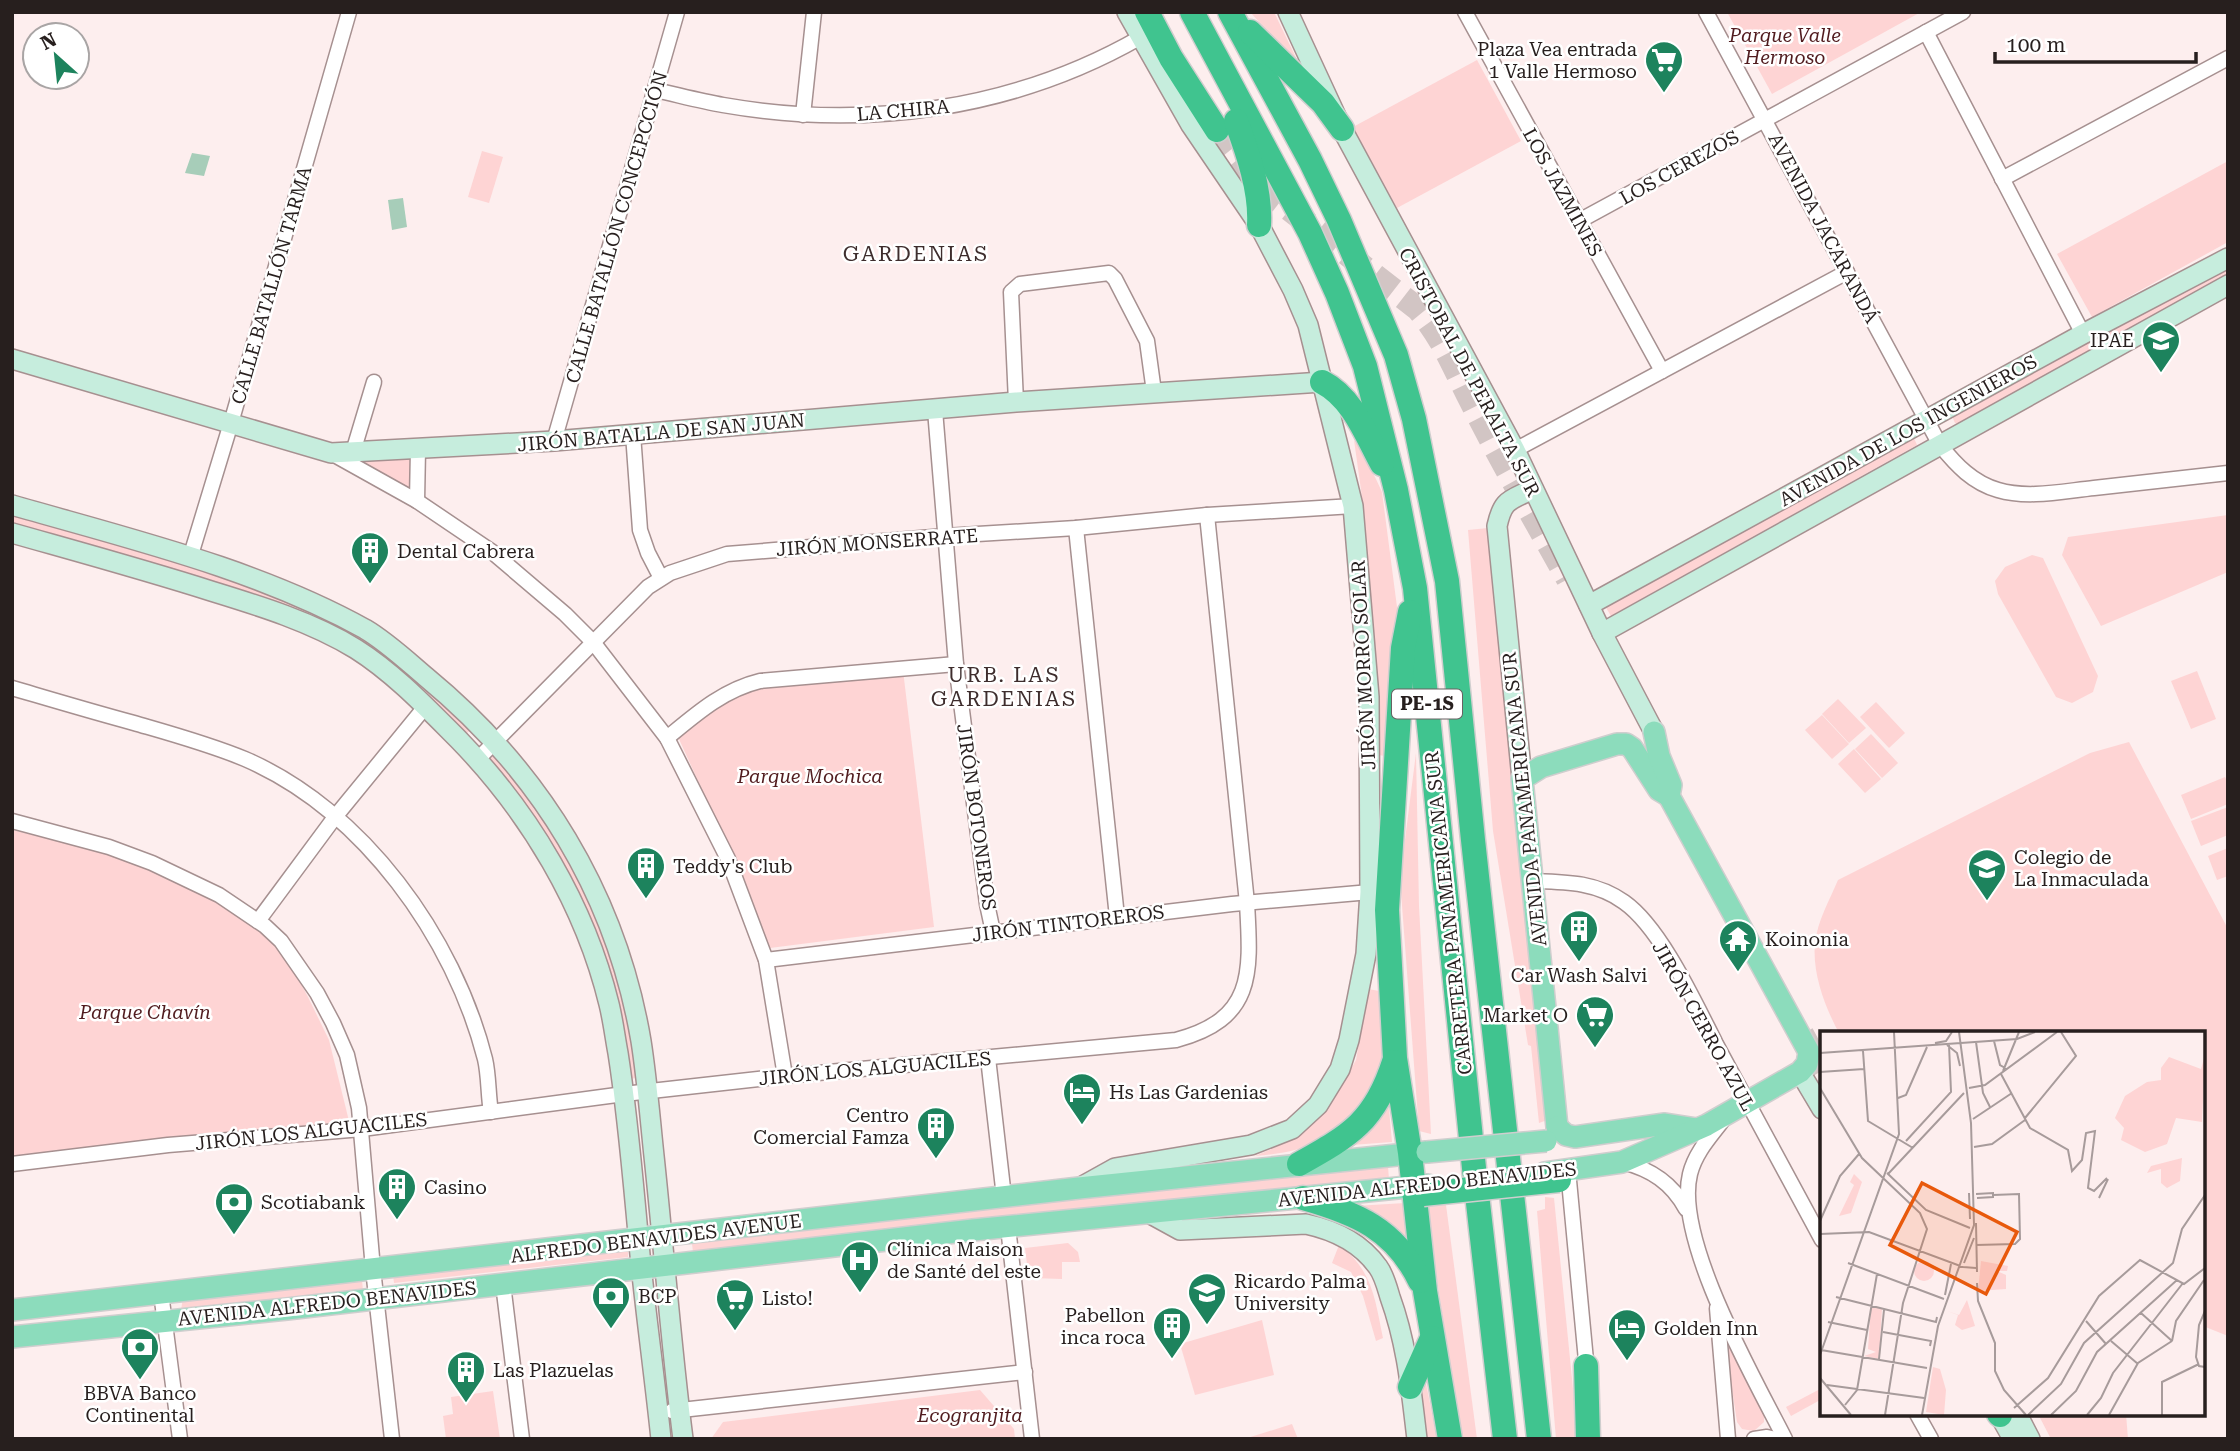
<svg xmlns="http://www.w3.org/2000/svg" width="2240" height="1451" font-family="'Roboto Serif',serif">
<style>
.green{fill:#fed4d4}
.water{fill:#a7cdb9}
.lines{fill:none;stroke-linecap:round;stroke-linejoin:round}
.highway-tunnel{stroke:#d2c5c4;stroke-width:24;stroke-dasharray:24 12;stroke-linecap:butt}
.street-casing{stroke:#a69090;stroke-width:17}
.secondary-casing{stroke:#a69090;stroke-width:22}
.primary-casing{stroke:#cfcece;stroke-width:24}
.highway-casing{stroke:#cfcece;stroke-width:27}
.street{stroke:#fff;stroke-width:14}
.secondary{stroke:#c6eddd;stroke-width:19}
.primary{stroke:#8cdcbc;stroke-width:21}
.highway{stroke:#40c48f;stroke-width:24}
.primary-bridge-casing{stroke:#cfcece;stroke-width:24;stroke-linecap:butt}
.highway-bridge-casing{stroke:#cfcece;stroke-width:27;stroke-linecap:butt}
.primary-bridge{stroke:#8cdcbc;stroke-width:21}
.highway-bridge{stroke:#40c48f;stroke-width:24}
.labels{text-anchor:middle;stroke-width:5;stroke-linejoin:round;paint-order:stroke}
.shield{fill:#fff;stroke:#686262;stroke-width:2}
.shield-label{font-size:18px;font-weight:bold;fill:#271f1e}
.park-label{font-size:19px;font-style:italic;fill:#511c1f;stroke:#fff}
.poi-label{font-size:19px;fill:#271f1e;stroke:#fff;text-anchor:start}
.street-label{font-size:19px;fill:#271f1e;stroke:#fff}
.neighbourhood-label{font-size:21px;letter-spacing:2px;fill:#3e2d2d;stroke:#fff}
.inset-road{fill:none;stroke:#a79b9b;stroke-width:2}
.view{fill:#e8590c;fill-opacity:0.15;stroke:#e8590c;stroke-width:3.5}
.inset-edge{fill:none;stroke:#271f1e;stroke-width:3.5}
</style>
<rect width="100%" height="100%" fill="#fdeeee"/>
<g class="green">
<path d="M1250 12H1274L1301 68Z"/>
<path d="M1727 12H1921L1772 94Z"/>
<path d="M1477 60 1521 141 1397 208 1353 127Z"/>
<path d="M482 151 503 157 489 203 468 197Z"/>
<path d="M2228 161V242L2092 317 2057 254Z"/>
<path d="M2223 265 2228 277 1959 424 1955 423 1952 416Z"/>
<path d="M1913 436 1917 445 1611 616 1605 606Z"/>
<path d="M1354 440 1368 462 1382 492 1400 630 1391 757 1372 754 1364 511Z"/>
<path d="M411 457 409 489 352 458Z"/>
<path d="M12 512 257 587 368 639 475 727 467 733 368 646 135 560 12 524Z"/>
<path d="M2228 515V572L2101 626 2062 555 2068 537Z"/>
<path d="M1488 528 1501 620 1514 803 1550 1119 1539 1123 1531 1046 1528 1045 1493 831 1468 530Z"/>
<path d="M2032 555 2043 558 2098 676 2093 692 2072 703 2056 697 1998 594 1995 581 2005 567Z"/>
<path d="M902 662 934 927 770 948 732 856 674 728 726 687Z"/>
<path d="M2197 671 2216 719 2191 729 2171 681Z"/>
<path d="M1838 699 1866 728 1849 743 1822 714Z"/>
<path d="M1876 702 1905 733 1889 748 1860 717Z"/>
<path d="M1822 715 1849 744 1832 759 1805 730Z"/>
<path d="M1871 734 1898 763 1882 778 1855 749Z"/>
<path d="M2129 742 2228 929V1336L2203 1326V1033H1839C1825 1007 1812 973 1815 943 1817 922 1830 899 1838 880L2090 753Z"/>
<path d="M1854 749 1881 779 1865 793 1838 764Z"/>
<path d="M492 750 570 860 608 940 624 999 637 1078 628 1079 615 1002 488 755Z"/>
<path d="M1416 753 1419 906 1431 1134 1419 1131 1400 879Z"/>
<path d="M2225 777 2228 783V804L2191 819 2181 795Z"/>
<path d="M2228 807V835L2201 846 2191 821Z"/>
<path d="M12 830 104 851 153 870 221 902 251 923 287 957 308 997 329 1040 349 1121 12 1159Z"/>
<path d="M2228 848V876L2217 880 2208 856Z"/>
<path d="M1368 989 1379 991C1380 1011 1386 1071 1378 1088 1374 1095 1365 1102 1360 1108 1328 1144 1302 1152 1255 1156L1292 1140 1328 1110 1356 1060Z"/>
<path d="M1388 1098 1392 1142 1338 1146Z"/>
<path d="M1388 1166 1389 1180 693 1252 692 1244 868 1219Z"/>
<path d="M1545 1197 1554 1198 1578 1439H1556L1537 1211 1545 1209Z"/>
<path d="M1405 1203 1411 1252 1355 1206Z"/>
<path d="M1446 1205 1477 1439H1461L1426 1206Z"/>
<path d="M1068 1243 1078 1252 1080 1262H1062V1279L1032 1278 1029 1280 1025 1248Z"/>
<path d="M1339 1245C1373 1270 1375 1300 1383 1338L1376 1341 1363 1296 1351 1272 1332 1263Z"/>
<path d="M628 1250V1257L394 1283 393 1275Z"/>
<path d="M362 1280 363 1291 181 1310 183 1298Z"/>
<path d="M1262 1320 1274 1375 1195 1395 1180 1344Z"/>
<path d="M1724 1336 1764 1412V1422L1754 1431 1742 1429 1737 1422Z"/>
<path d="M1425 1378 1437 1439H1425L1419 1407Z"/>
<path d="M1822 1388V1399L1791 1416 1786 1407Z"/>
<path d="M980 1390 1014 1429 1015 1439H711L723 1422Z"/>
<path d="M493 1391 500 1439H446L443 1416 453 1414 451 1397Z"/>
<path d="M2038 1414H2126L2128 1439H2051Z"/>
<path d="M1292 1424 1298 1439H1244Z"/>
</g>
<g class="water">
<path d="M192 153 210 156 204 176 185 173Z"/>
<path d="M403 198 407 227 392 230 388 200Z"/>
</g>
<g class="lines">
<g class="highway-tunnel">
<path d="M1217 130 1267 192 1418 309C1443 338 1454 368 1471 401 1501 461 1535 520 1568 579"/>
<path d="M1802 1034 1822 1071"/>
</g>
<defs>
<g id="street">
<path d="M1465 12 1662 371"/>
<path d="M1706 12 1940 445C1956 465 1973 483 1998 490 2028 499 2064 491 2094 488 2139 483 2183 478 2228 473"/>
<path d="M1926 32 2083 334"/>
<path d="M655 90C678 95 700 101 723 105 866 130 1014 110 1141 37"/>
<path d="M803 115 814 12"/>
<path d="M2002 179 2228 58"/>
<path d="M1579 221 1963 12"/>
<path d="M1016 402 1011 292 1020 284 1109 273 1115 279 1147 341 1154 392"/>
<path d="M935 410 956 664 987 904 993 932"/>
<path d="M633 434 640 530 648 553 661 578"/>
<path d="M554 441 677 12"/>
<path d="M1515 450 1847 272"/>
<path d="M353 452 374 382"/>
<path d="M331 453 417 501 491 551 565 614 593 642 667 738 728 859 766 960 785 1076"/>
<path d="M417 501 418 449"/>
<path d="M1076 528 1117 917"/>
<path d="M190 558 231 423 349 12"/>
<path d="M12 688C53 700 93 712 134 723 172 734 209 744 245 759 363 810 454 937 485 1059 489 1076 488 1095 491 1112"/>
<path d="M667 738C696 714 723 690 760 681L956 664"/>
<path d="M478 759 648 587 670 573 727 554 945 536 1076 528 1207 515 1353 506"/>
<path d="M12 821 109 847 152 863 219 895 265 926 281 941 317 993 333 1023 347 1055 359 1108 373 1269 392 1439"/>
<path d="M1533 881C1566 882 1596 882 1624 902 1661 928 1695 1003 1716 1044 1751 1109 1787 1175 1822 1240"/>
<path d="M258 921 335 817 425 707"/>
<path d="M766 960 1232 904 1370 892"/>
<path d="M988 1058 1004 1197"/>
<path d="M1723 1120C1710 1137 1695 1153 1690 1174 1674 1239 1754 1378 1785 1439"/>
<path d="M1622 1162C1651 1169 1672 1183 1686 1209"/>
<path d="M12 1164 168 1145 362 1129 624 1094 785 1076 1176 1040C1255 1019 1251 973 1247 903L1207 515"/>
<path d="M1568 1170 1587 1371"/>
<path d="M1008 1227 1032 1439"/>
<path d="M503 1284 522 1439"/>
<path d="M161 1293 180 1439"/>
<path d="M1717 1308 1728 1439"/>
<path d="M672 1411 1025 1372"/>
<path d="M1917 1414 1931 1439"/>
<path d="M1754 1439 1767 1437 1776 1439"/>
</g>
<g id="secondary">
<path d="M1288 12 1342 129 1515 450 1602 633 1654 732"/>
<path d="M12 359 331 453 554 441 1016 402 1322 382"/>
<path d="M12 505C130 539 257 569 365 629 387 642 406 660 426 677 540 771 616 894 641 1041 647 1079 650 1118 654 1156 664 1250 671 1345 683 1439"/>
<path d="M12 533C79 552 145 570 211 591 260 606 312 622 356 649 394 673 427 708 459 740 529 812 585 905 609 1004 613 1020 615 1037 618 1053 629 1123 634 1194 641 1265 647 1323 655 1381 661 1439"/>
<path d="M1589 605 2083 334 2228 258"/>
<path d="M1602 633 2228 285"/>
<path d="M1522 779 1497 526C1503 499 1509 501 1533 489"/>
<path d="M1800 1072 1822 1109"/>
<path d="M1079 1188 1115 1168 1251 1145 1292 1129 1318 1105 1340 1069 1349 1040 1366 954 1370 892 1369 697 1353 506 1308 325 1293 290 1259 225 1191 125 1127 12"/>
<path d="M1149 1213 1180 1230 1306 1224C1334 1230 1361 1243 1378 1267 1384 1275 1387 1287 1390 1297 1407 1344 1411 1389 1417 1439"/>
<path d="M1999 1414 2013 1439"/>
<path d="M2017 1414 2030 1439"/>
</g>
<g id="primary">
<path d="M1557 1127 1522 779 1541 767 1617 744H1626L1632 748 1659 790 1669 796"/>
<path d="M1557 1127 1566 1135 1575 1137 1665 1124 1697 1129"/>
<path d="M1545 1173 1622 1162 1707 1125 1800 1072 1807 1064 1809 1052 1669 796 1671 785 1659 756 1654 732"/>
<path d="M12 1310 1079 1188 1426 1152"/>
<path d="M12 1337 287 1309 973 1230 1428 1185"/>
</g>
<g id="highway">
<path d="M1147 12 1171 58 1217 130"/>
<path d="M1192 12 1310 233 1337 293 1365 366 1396 490 1415 588 1474 1168 1505 1439"/>
<path d="M1230 12 1310 160 1339 220 1396 355 1414 419 1447 581 1473 840 1539 1439"/>
<path d="M1250 32 1323 103 1342 129"/>
<path d="M1236 121C1248 153 1261 191 1259 225"/>
<path d="M1322 382C1353 398 1366 435 1382 464"/>
<path d="M1410 612 1403 648 1387 910 1395 1058 1410 1153 1425 1291 1450 1439"/>
<path d="M1299 1164C1351 1135 1375 1121 1394 1062"/>
<path d="M1303 1198C1356 1213 1395 1229 1420 1281"/>
<path d="M1586 1366 1588 1439"/>
<path d="M1410 1387 1432 1338"/>
<path d="M1999 1414 2000 1415"/>
</g>
</defs>
<use href="#street" class="street-casing"/>
<use href="#secondary" class="secondary-casing"/>
<use href="#primary" class="primary-casing"/>
<use href="#highway" class="highway-casing"/>
<use href="#street" class="street"/>
<use href="#secondary" class="secondary"/>
<use href="#primary" class="primary"/>
<use href="#highway" class="highway"/>
<defs>
<path id="primary-bridge" d="M1427 1152 1546 1141"/>
<path id="highway-bridge" d="M1423 1194 1559 1180"/>
</defs>
<use href="#primary-bridge" class="primary-bridge-casing"/>
<use href="#highway-bridge" class="highway-bridge-casing"/>
<use href="#primary-bridge" class="primary-bridge"/>
<use href="#highway-bridge" class="highway-bridge"/>
</g>
<defs>
<symbol id="supermarket-pin" viewBox="-11 -11 22 30"><path d="M0 17L-7.5 6A9.5 9.5 0 1 1 7.5 6Z" fill="#1d835d" stroke="#fff"/><path d="M-6-5.5h2.5l.6 2H6L4.5 2H-2.5L-4.4-4H-6ZM-1.5 3.2a1.3 1.3 0 1 0 .1 0ZM3 3.2a1.3 1.3 0 1 0 .1 0Z" fill="#fff"/></symbol>
<symbol id="school-pin" viewBox="-11 -11 22 30"><path d="M0 17L-7.5 6A9.5 9.5 0 1 1 7.5 6Z" fill="#1d835d" stroke="#fff"/><path d="M0-5L7-2L0 1L-7-2ZM-4 1L0 2.5L4 1V4Q0 6-4 4Z" fill="#fff"/></symbol>
<symbol id="building-pin" viewBox="-11 -11 22 30"><path d="M0 17L-7.5 6A9.5 9.5 0 1 1 7.5 6Z" fill="#1d835d" stroke="#fff"/><path d="M-4-6H4V6H1V3H-1V6H-4ZM-2.5-4.3h1.7v1.8h-1.7ZM.8-4.3h1.7v1.8H.8ZM-2.5-1h1.7V.8h-1.7ZM.8-1h1.7V.8H.8Z" fill="#fff"/></symbol>
<symbol id="temple-pin" viewBox="-11 -11 22 30"><path d="M0 17L-7.5 6A9.5 9.5 0 1 1 7.5 6Z" fill="#1d835d" stroke="#fff"/><path d="M0-6L5-2H3V0L6.5 2.5H4V6H1.5V3h-3V6H-4V2.5H-6.5L-3 0V-2H-5Z" fill="#fff"/></symbol>
<symbol id="hotel-pin" viewBox="-11 -11 22 30"><path d="M0 17L-7.5 6A9.5 9.5 0 1 1 7.5 6Z" fill="#1d835d" stroke="#fff"/><path d="M-6-4.5h1.5V1H6V5H4.5V3h-9V5H-6ZM-4 0a1.8 1.8 0 1 1 3.6 0ZM.5 0V-2.5h3Q6-2.5 6 0Z" fill="#fff"/></symbol>
<symbol id="bank-pin" viewBox="-11 -11 22 30"><path d="M0 17L-7.5 6A9.5 9.5 0 1 1 7.5 6Z" fill="#1d835d" stroke="#fff"/><path d="M-6-4H6V4H-6ZM0-2.3a2.3 2.3 0 1 0 0 4.6a2.3 2.3 0 1 0 0-4.6Z" fill="#fff"/></symbol>
<symbol id="hospital-pin" viewBox="-11 -11 22 30"><path d="M0 17L-7.5 6A9.5 9.5 0 1 1 7.5 6Z" fill="#1d835d" stroke="#fff"/><path d="M-5-5h3v3.5h4V-5h3V5h-3V1.5h-4V5h-3Z" fill="#fff"/></symbol>
<symbol id="university-pin" viewBox="-11 -11 22 30"><path d="M0 17L-7.5 6A9.5 9.5 0 1 1 7.5 6Z" fill="#1d835d" stroke="#fff"/><path d="M0-5L7-2L0 1L-7-2ZM-4 1L0 2.5L4 1V4Q0 6-4 4Z" fill="#fff"/></symbol>
</defs>
<g fill-rule="evenodd">
<use href="#supermarket-pin" x="1642" y="38" width="44" height="60"/>
<use href="#school-pin" x="2139" y="318" width="44" height="60"/>
<use href="#building-pin" x="348" y="529" width="44" height="60"/>
<use href="#building-pin" x="624" y="844" width="44" height="60"/>
<use href="#school-pin" x="1965" y="846" width="44" height="60"/>
<use href="#building-pin" x="1557" y="907" width="44" height="60"/>
<use href="#temple-pin" x="1716" y="917" width="44" height="60"/>
<use href="#supermarket-pin" x="1573" y="993" width="44" height="60"/>
<use href="#hotel-pin" x="1060" y="1070" width="44" height="60"/>
<use href="#building-pin" x="914" y="1104" width="44" height="60"/>
<use href="#building-pin" x="375" y="1165" width="44" height="60"/>
<use href="#bank-pin" x="212" y="1180" width="44" height="60"/>
<use href="#hospital-pin" x="838" y="1238" width="44" height="60"/>
<use href="#university-pin" x="1185" y="1270" width="44" height="60"/>
<use href="#bank-pin" x="589" y="1274" width="44" height="60"/>
<use href="#supermarket-pin" x="713" y="1276" width="44" height="60"/>
<use href="#building-pin" x="1150" y="1304" width="44" height="60"/>
<use href="#hotel-pin" x="1605" y="1306" width="44" height="60"/>
<use href="#bank-pin" x="118" y="1325" width="44" height="60"/>
<use href="#building-pin" x="444" y="1348" width="44" height="60"/>
</g>
<g class="labels">
<rect class="shield" x="1392" y="689.5" width="70" height="29" rx="5"/>
<g class="shield-label">
<text x="1427" y="710">PE-1S</text>
</g>
<g class="park-label">
<text x="1785" y="42">Parque Valle<tspan x="1785" dy="22">Hermoso</tspan></text>
<text x="810" y="783">Parque Mochica</text>
<text x="145" y="1019">Parque Chavín</text>
<text x="970" y="1422">Ecogranjita</text>
</g>
<g class="poi-label">
<text x="1637" y="56" text-anchor="end">Plaza Vea entrada<tspan x="1637" dy="22">1 Valle Hermoso</tspan></text>
<text x="2134" y="347" text-anchor="end">IPAE</text>
<text x="397" y="558">Dental Cabrera</text>
<text x="2014" y="864">Colegio de<tspan x="2014" dy="22">La Inmaculada</tspan></text>
<text x="673" y="873">Teddy's Club</text>
<text x="1765" y="946">Koinonia</text>
<text x="1579" y="982" text-anchor="middle">Car Wash Salvi</text>
<text x="1568" y="1022" text-anchor="end">Market O</text>
<text x="1109" y="1099">Hs Las Gardenias</text>
<text x="909" y="1122" text-anchor="end">Centro<tspan x="909" dy="22">Comercial Famza</tspan></text>
<text x="424" y="1194">Casino</text>
<text x="261" y="1209">Scotiabank</text>
<text x="887" y="1256">Clínica Maison<tspan x="887" dy="22">de Santé del este</tspan></text>
<text x="1234" y="1288">Ricardo Palma<tspan x="1234" dy="22">University</tspan></text>
<text x="638" y="1303">BCP</text>
<text x="762" y="1305">Listo!</text>
<text x="1145" y="1322" text-anchor="end">Pabellon<tspan x="1145" dy="22">inca roca</tspan></text>
<text x="1654" y="1335">Golden Inn</text>
<text x="493" y="1377">Las Plazuelas</text>
<text x="140" y="1400" text-anchor="middle">BBVA Banco<tspan x="140" dy="22">Continental</tspan></text>
</g>
<g class="street-label">
<text transform="translate(903 110) rotate(-5)" y="7">LA CHIRA</text>
<text transform="translate(1679 167) rotate(-29)" y="7">LOS CEREZOS</text>
<text transform="translate(1563 192) rotate(61)" y="7">LOS JAZMINES</text>
<text transform="translate(616 227) rotate(-74)" y="7">CALLE BATALLÓN CONCEPCCIÓN</text>
<text transform="translate(1824 228) rotate(62)" y="7">AVENIDA JACARANDÁ</text>
<text transform="translate(271 285) rotate(-74)" y="7">CALLE BATALLÓN TARMA</text>
<text transform="translate(1470 372) rotate(62)" y="7">CRISTOBAL DE PERALTA SUR</text>
<text transform="translate(1908 430) rotate(-29)" y="7">AVENIDA DE LOS INGENIEROS</text>
<text transform="translate(661 432) rotate(-5)" y="7">JIRÓN BATALLA DE SAN JUAN</text>
<text transform="translate(877 542) rotate(-4)" y="7">JIRÓN MONSERRATE</text>
<text transform="translate(1363 665) rotate(-93)" y="7">JIRÓN MORRO SOLAR</text>
<text transform="translate(1524 799) rotate(-96)" y="7">AVENIDA PANAMERICANA SUR</text>
<text transform="translate(977 817) rotate(82)" y="7">JIRÓN BOTONEROS</text>
<text transform="translate(1448 913) rotate(-96)" y="7">CARRETERA PANAMERICANA SUR</text>
<text transform="translate(1068 923) rotate(-7)" y="7">JIRÓN TINTOREROS</text>
<text transform="translate(1704 1026) rotate(61)" y="7">JIRÓN CERRO AZUL</text>
<text transform="translate(875 1068) rotate(-5)" y="7">JIRÓN LOS ALGUACILES</text>
<text transform="translate(311 1131) rotate(-6)" y="7">JIRÓN LOS ALGUACILES</text>
<text transform="translate(1427 1184) rotate(-6)" y="7">AVENIDA ALFREDO BENAVIDES</text>
<text transform="translate(656 1238) rotate(-7)" y="7">ALFREDO BENAVIDES AVENUE</text>
<text transform="translate(327 1303) rotate(-6)" y="7">AVENIDA ALFREDO BENAVIDES</text>
</g>
<g class="neighbourhood-label">
<text x="916" y="261">GARDENIAS</text>
<text x="1004" y="682">URB. LAS<tspan x="1004" dy="24">GARDENIAS</tspan></text>
</g>
</g>
<g transform="translate(1820 1031)">
<rect width="385" height="385" fill="#fdeeee"/>
<path d="M385 24 382 91 356 87 347 113 325 121 301 109 304 97 295 87 305 65 327 51 341 49V37L349 26 381 38ZM362 127 360 150 347 157 341 152V138L327 142 331 135ZM34 143 42 151 31 182 19 185 34 154 30 151ZM161 230 188 235 187 240H177L186 244V258L158 260ZM94 240a10 10 0 1 1 20 0a10 10 0 1 1-20 0ZM147 269 155 295 142 299 135 294 138 284 127 280 139 284ZM51 275 62 278 59 328 44 325 56 321 48 318ZM113 336 120 338 126 359 124 384 106 381Z" fill="#fed4d4"/>
<path class="inset-road" d="M174 10 180 34 187 38M156 11 163 62 170 76M115 12 126 10 132 1M127 14 137 22 140 35M43 20 48 90 93 117M0 22 197 8 215 1M183 40 199 1M0 41 44 38M181 43 210 97 248 119 252 140 262 129 266 102 275 100 268 157 274 160 287 147M0 57 42 127 100 182 107 198 83 272 65 384M149 57 165 54 237 1M78 67 86 64 107 16M205 87 256 25 241 1M153 88 192 62M86 110 131 61 129 14M154 116 172 113 205 89M67 142 106 179 150 197M68 143 144 62M149 162 150 188M156 163 173 162V166L157 167M279 167 288 148M0 190 20 145 39 123M156 192 157 241M0 203 49 201 143 236 156 237M156 214 195 213 200 208 199 163 173 164M28 232 124 268M144 232 154 207M385 241V279M157 252 158 270 175 312V340L184 359 206 384M125 264 131 233M16 266 116 291 117 286M385 280 379 294 376 326 379 335 385 336M321 282 352 310M266 290 286 313M8 291 47 299M63 301 111 310 110 315M291 310 318 333M352 310 356 290 384 249M1 319 107 337M0 324 79 103 74 1M59 328 64 279M0 347 31 384M7 354 104 367M25 374 37 359 57 243M194 377 228 347 279 265 320 229 364 253 385 237M102 384 118 295 154 194 151 92 139 1M208 384 241 353 264 312 353 232 362 198 385 164M231 384 256 360 277 321 357 249M267 384 281 367 293 342 363 252M289 384 318 332 352 310M342 384V351L379 333"/>
<path class="view" d="M102 152 197 201 166 263 70 214Z"/>
<rect width="385" height="385" class="inset-edge"/>
</g>
<rect width="2240" height="1451" fill="none" stroke="#271f1e" stroke-width="28"/>
<g transform="translate(56 56) rotate(333)"><circle r="33" fill="#ffffff" stroke="#a9a5a5" stroke-width="2"/>
<path d="M0-5L12 26L0 18L-12 26Z" fill="#1d835d"/>
<text y="-10" font-size="19" font-weight="bold" text-anchor="middle" fill="#271f1e">N</text>
</g>
<path d="M1995 52v10h201v-10" fill="none" stroke="#271f1e" stroke-width="3.5"/>
<text x="2006" y="52" font-size="21" fill="#271f1e" stroke="#ffffff" stroke-width="5" paint-order="stroke">100 m</text>
</svg>
